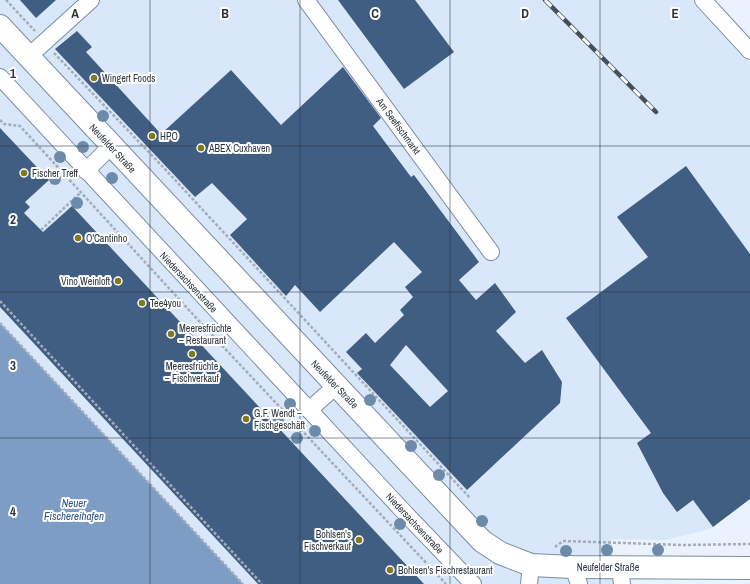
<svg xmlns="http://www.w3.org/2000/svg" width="750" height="584" font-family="'Archivo Narrow',sans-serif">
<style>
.built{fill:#d8e7fa}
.water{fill:#7d9dc5}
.building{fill:#405d82;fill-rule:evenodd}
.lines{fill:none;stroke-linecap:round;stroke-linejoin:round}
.street-casing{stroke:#7a8ca3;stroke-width:18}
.secondary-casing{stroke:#7a8ca3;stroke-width:24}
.path{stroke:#a4acb7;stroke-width:2.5;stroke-dasharray:3 2;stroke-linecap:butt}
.street{stroke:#fff;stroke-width:16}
.secondary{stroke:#fff;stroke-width:22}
.rail-casing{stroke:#464e58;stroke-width:4.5}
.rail{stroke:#fff;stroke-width:3;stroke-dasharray:9;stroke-linecap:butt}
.tree{fill:#6c8aaa}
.grid{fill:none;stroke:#2d353e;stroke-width:1;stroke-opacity:0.55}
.poi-dot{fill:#81791e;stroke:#fff;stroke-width:1.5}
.labels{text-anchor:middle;stroke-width:4;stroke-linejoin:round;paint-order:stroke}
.poi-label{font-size:10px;fill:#2d353e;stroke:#fff;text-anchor:start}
.street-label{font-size:10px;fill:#2d353e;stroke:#fff}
.water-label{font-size:11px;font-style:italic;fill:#295489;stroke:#fff}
.grid-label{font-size:13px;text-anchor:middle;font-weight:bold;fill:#2d353e;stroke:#fff;stroke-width:4;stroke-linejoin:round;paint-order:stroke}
</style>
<rect width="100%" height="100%" fill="#eaf2fd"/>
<path class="built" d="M0 0H693L750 63V445L687 492 713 527 710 529 665 540 611 539 616 584H243L0 323Z"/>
<path class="water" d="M0 323 243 584H0Z"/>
<g class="building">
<path d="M20 0H56L36 18Z"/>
<path d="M338 0H415L454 52 404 89Z"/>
<path d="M77 31 92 47 86 52 161 134 231 70 281 125 343 67 381 118 373 126 411 177 414 175 479 262 459 280 476 300 495 283 516 312 496 331 525 363 542 350 562 382 560 403 467 490 357 373 362 369 346 352 366 333 375 343 404 315 400 310 413 297 405 287 422 272 394 242 320 312 295 285 286 296 230 235 247 219 212 183 195 197 55 49ZM406 345 448 391 430 407 390 365Z"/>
<path d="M0 128 49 180 25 202 30 207 24 213 43 232 72 206 424 584H258L0 307Z"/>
<path d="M686 166 750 254V499L713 527 693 500 677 512 663 493 637 443 651 433 566 318 648 257 617 217Z"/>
</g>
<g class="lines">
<defs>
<g id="street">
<path d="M306 0 491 252"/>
<path d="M703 0 750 51"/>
<path d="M28 57 91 0"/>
<path d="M0 77 404 512 473 584"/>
<path d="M86 171 111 146"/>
<path d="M309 410 337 385"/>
<path d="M573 567 579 584"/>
<path d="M620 567 622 584"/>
<path d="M529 584 531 565"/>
</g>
<path id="secondary" d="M0 26 482 541 500 553 531 565 573 567 750 568"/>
</defs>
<use href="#street" class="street-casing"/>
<use href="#secondary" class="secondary-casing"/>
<g class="path">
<path d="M6 0 35 31"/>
<path d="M54 53 163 167 470 498"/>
<path d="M0 120 4 124 20 126 200 322 446 584"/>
<path d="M41 230 81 192"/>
<path d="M0 301 262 584"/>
<path d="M0 323 243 584"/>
<path d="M555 547 563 541 683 545 750 544"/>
</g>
<use href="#street" class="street"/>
<use href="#secondary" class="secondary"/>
<defs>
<path id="rail" d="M545 0 656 112"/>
</defs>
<use href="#rail" class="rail-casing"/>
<use href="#rail" class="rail"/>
</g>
<g class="tree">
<circle cx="103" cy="116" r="6"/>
<circle cx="83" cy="147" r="6"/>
<circle cx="60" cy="157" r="6"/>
<circle cx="112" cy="178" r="6"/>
<circle cx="55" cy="179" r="6"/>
<circle cx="77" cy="203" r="6"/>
<circle cx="370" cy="400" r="6"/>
<circle cx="290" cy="404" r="6"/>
<circle cx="278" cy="421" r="6"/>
<circle cx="315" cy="431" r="6"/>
<circle cx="297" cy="438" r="6"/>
<circle cx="411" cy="446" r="6"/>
<circle cx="439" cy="475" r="6"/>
<circle cx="482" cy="521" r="6"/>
<circle cx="400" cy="524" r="6"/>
<circle cx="607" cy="550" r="6"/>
<circle cx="658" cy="550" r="6"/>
<circle cx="566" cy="551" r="6"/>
</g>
<path class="grid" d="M150 0V584M300 0V584M450 0V584M600 0V584M0 146H750M0 292H750M0 438H750"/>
<g class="poi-dot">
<circle cx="94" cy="78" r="4"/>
<circle cx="152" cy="136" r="4"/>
<circle cx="201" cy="148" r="4"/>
<circle cx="24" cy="173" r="4"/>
<circle cx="78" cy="238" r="4"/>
<circle cx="118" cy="281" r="4"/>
<circle cx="142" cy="303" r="4"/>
<circle cx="171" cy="334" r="4"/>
<circle cx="192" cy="354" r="4"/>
<circle cx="246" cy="419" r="4"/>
<circle cx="359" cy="540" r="4"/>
<circle cx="390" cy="570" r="4"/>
</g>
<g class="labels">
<g class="poi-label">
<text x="102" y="82">Wingert Foods</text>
<text x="160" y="140">HPO</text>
<text x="209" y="152">ABEX Cuxhaven</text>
<text x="32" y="177">Fischer Treff</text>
<text x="86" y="242">O'Cantinho</text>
<text x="110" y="285" text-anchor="end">Vino Weinloft</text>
<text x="150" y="307">Tee4you</text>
<text x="179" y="332">Meeresfrüchte<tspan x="179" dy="12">– Restaurant</tspan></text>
<text x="192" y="370" text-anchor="middle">Meeresfrüchte<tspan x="192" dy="12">– Fischverkauf</tspan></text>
<text x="254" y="417">G.F. Wendt –<tspan x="254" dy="12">Fischgeschäft</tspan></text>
<text x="351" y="538" text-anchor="end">Bohlsen's<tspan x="351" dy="12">Fischverkauf</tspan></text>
<text x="398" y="574">Bohlsen's Fischrestaurant</text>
</g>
<g class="street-label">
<text transform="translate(399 126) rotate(54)" y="4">Am Seefischmarkt</text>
<text transform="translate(113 148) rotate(47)" y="4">Neufelder Straße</text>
<text transform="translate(189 282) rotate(47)" y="4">Niedersachsenstraße</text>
<text transform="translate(335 384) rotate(46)" y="4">Neufelder Straße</text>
<text transform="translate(415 523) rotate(47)" y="4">Niedersachsenstraße</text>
<text x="608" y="571">Neufelder Straße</text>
</g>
<g class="water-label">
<text x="74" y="507">Neuer<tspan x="74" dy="13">Fischereihafen</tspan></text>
</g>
</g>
<g class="grid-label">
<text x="75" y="18">A</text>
<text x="225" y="18">B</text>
<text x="375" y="18">C</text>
<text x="525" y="18">D</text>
<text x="675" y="18">E</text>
<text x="13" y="78">1</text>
<text x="13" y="224">2</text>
<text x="13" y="370">3</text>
<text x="13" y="516">4</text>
</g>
</svg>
